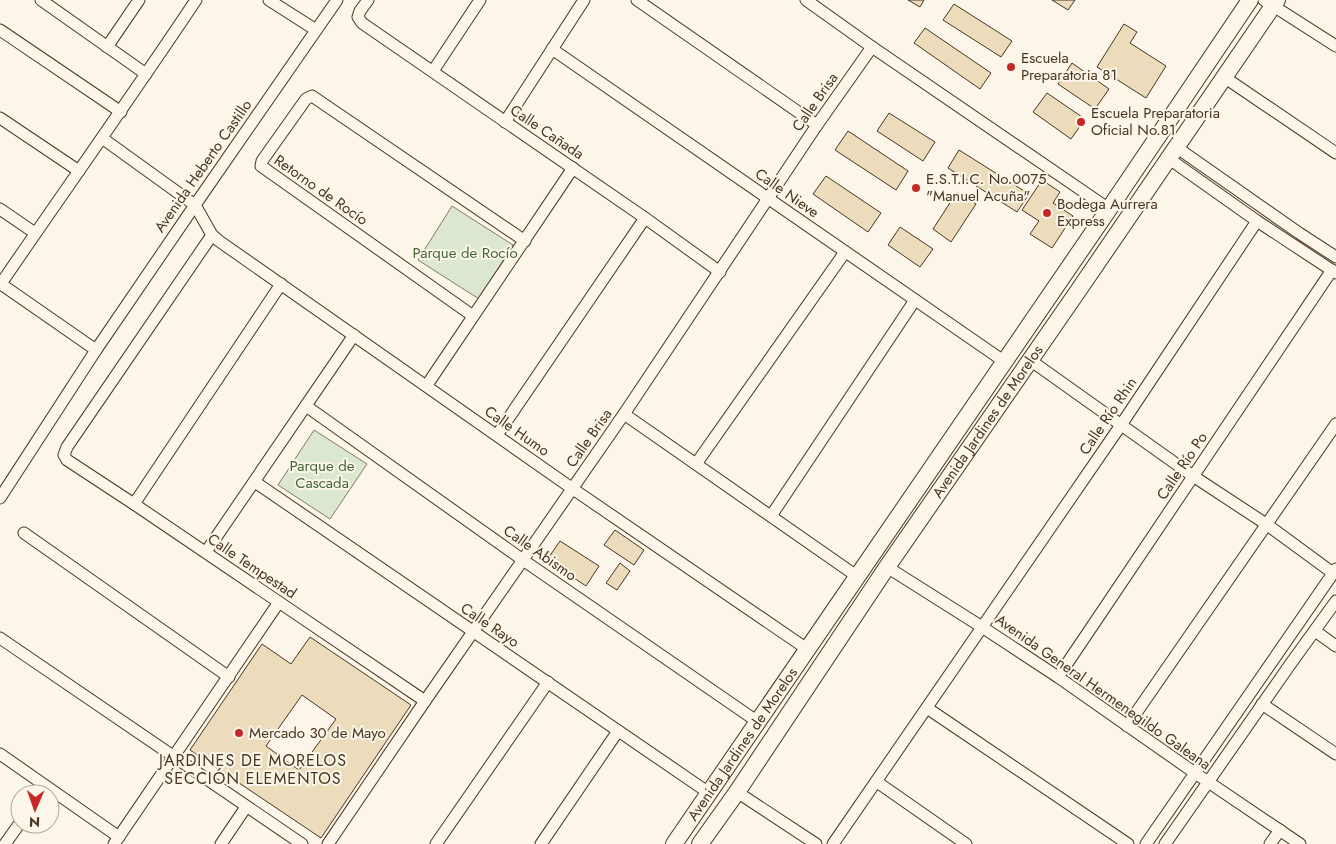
<svg xmlns="http://www.w3.org/2000/svg" width="1336" height="844" font-family="Jost,sans-serif">
<style>
.green{fill:#dce7d0;stroke:#887966}
.building{fill:#ecdcbc;stroke:#4a3520;fill-rule:evenodd}
.lines{fill:none;stroke-linecap:round;stroke-linejoin:round}
.street-casing{stroke:#4a3520;stroke-width:13}
.secondary-casing{stroke:#4a3520;stroke-width:18}
.street{stroke:#fbf6e9;stroke-width:11}
.secondary{stroke:#fbf6e9;stroke-width:16}
.poi-dot{fill:#c62828;stroke:#fbf6e9;stroke-width:2}
.labels{text-anchor:middle;stroke-width:4;stroke-linejoin:round;paint-order:stroke}
.poi-label{font-size:15px;fill:#4a3520;stroke:#fbf6e9;text-anchor:start}
.street-label{font-size:15px;fill:#4a3520;stroke:#fbf6e9}
.park-label{font-size:15px;fill:#436837;stroke:#fbf6e9}
.neighbourhood-label{font-size:16px;letter-spacing:1px;fill:#4a3520;stroke:#fbf6e9}
</style>
<rect width="100%" height="100%" fill="#fbf6e9"/>
<g class="green">
<path d="M452 206 513 245 479 299 418 260Z"/>
<path d="M314 430 367 464 330 519 278 485Z"/>
</g>
<g class="building">
<path d="M908 0H924L920 7Z"/>
<path d="M1052 0H1075L1068 10Z"/>
<path d="M954 4 1012 41 1001 57 943 20Z"/>
<path d="M1124 24 1137 32 1130 43 1166 66 1146 98 1097 67Z"/>
<path d="M925 28 991 73 980 89 914 43Z"/>
<path d="M1072 63 1109 89 1095 109 1058 84Z"/>
<path d="M1047 93 1085 119 1071 139 1033 112Z"/>
<path d="M889 113 935 142 923 161 877 131Z"/>
<path d="M848 131 908 171 896 190 835 150Z"/>
<path d="M959 150 1029 194 1017 212 948 168Z"/>
<path d="M826 176 881 213 868 232 813 194Z"/>
<path d="M1042 180 1060 192 1053 203 1073 216 1052 248 1030 234 1039 221 1022 210Z"/>
<path d="M957 192 976 204 951 242 933 229Z"/>
<path d="M900 227 933 249 920 267 888 245Z"/>
<path d="M615 530 644 550 634 565 604 545Z"/>
<path d="M560 541 599 566 586 586 547 560Z"/>
<path d="M620 563 630 571 617 590 606 583Z"/>
<path d="M310 637 411 705 321 838 190 750 262 644 291 664ZM302 695 336 719 299 770 266 746Z"/>
</g>
<g class="lines">
<defs>
<g id="street">
<path d="M41 0 146 74"/>
<path d="M269 0 316 30"/>
<path d="M368 0 360 11 358 17 362 23 645 218 720 272"/>
<path d="M637 0 817 125"/>
<path d="M806 0 872 47 1109 209"/>
<path d="M1264 0 1336 46"/>
<path d="M0 30 121 112"/>
<path d="M107 47 139 0"/>
<path d="M552 49 1005 362"/>
<path d="M433 71 480 0"/>
<path d="M1224 77 1336 153"/>
<path d="M0 118 79 171"/>
<path d="M505 122 584 0"/>
<path d="M102 138 195 205 212 235 219 241 573 489 807 649"/>
<path d="M1176 147 1299 233 1336 257"/>
<path d="M1168 158 1257 221 1336 273"/>
<path d="M0 209 35 233"/>
<path d="M212 235 67 447 64 455 67 460 134 504 425 701"/>
<path d="M1 284 96 350"/>
<path d="M0 285C65 190 132 96 196 0"/>
<path d="M473 316 261 166 262 161 306 99 312 96 525 241"/>
<path d="M1030 360 1193 476 1266 524 1333 573"/>
<path d="M427 385 573 168"/>
<path d="M306 406 523 560 758 722"/>
<path d="M624 414 858 577"/>
<path d="M497 435 645 218"/>
<path d="M696 464 845 252"/>
<path d="M255 482 709 793"/>
<path d="M0 498 96 350 195 205 337 0"/>
<path d="M134 504 281 284"/>
<path d="M771 516 915 300"/>
<path d="M24 533 229 677"/>
<path d="M206 552 354 335"/>
<path d="M887 567 982 627 1058 677 1195 773 1300 844"/>
<path d="M1315 631 1336 646"/>
<path d="M0 638 302 844"/>
<path d="M1058 677 1332 270"/>
<path d="M1262 704 1336 754"/>
<path d="M927 708 1128 844"/>
<path d="M1127 726 1336 424"/>
<path d="M0 754 119 837"/>
<path d="M877 782 966 844"/>
<path d="M737 792 816 844"/>
<path d="M5 844 20 823"/>
<path d="M114 844 279 602"/>
<path d="M221 844 246 807"/>
<path d="M328 844 425 701 624 414 817 125 872 47"/>
<path d="M436 844 548 682"/>
<path d="M541 844 618 731"/>
<path d="M833 844 1121 425 1257 221"/>
<path d="M1146 844 1336 569"/>
<path d="M1165 844 1289 666 1336 601"/>
<path d="M1270 844 1280 830"/>
</g>
<g id="secondary">
<path id="s1" d="M674 844 1109 209 1250 0"/>
<path id="s2" d="M700 844 737 792 887 567 1078 291 1277 0"/>
</g>
</defs>
<use href="#street" class="street-casing"/>
<use href="#secondary" class="secondary-casing"/>
<use href="#street" class="street"/>
<use href="#secondary" class="secondary"/>
</g>
<g class="poi-dot">
<circle cx="1011" cy="67" r="5"/>
<circle cx="1081" cy="122" r="5"/>
<circle cx="916" cy="188" r="5"/>
<circle cx="1047" cy="213" r="5"/>
<circle cx="239" cy="733" r="5"/>
</g>
<g class="labels">
<g class="poi-label">
<text x="1021" y="63">Escuela<tspan x="1021" dy="17">Preparatoria 81</tspan></text>
<text x="1091" y="118">Escuela Preparatoria<tspan x="1091" dy="17">Oficial No.81</tspan></text>
<text x="926" y="184">E.S.T.I.C. No.0075<tspan x="926" dy="17">"Manuel Acuña"</tspan></text>
<text x="1057" y="209">Bodega Aurrera<tspan x="1057" dy="17">Express</tspan></text>
<text x="249" y="738">Mercado 30 de Mayo</text>
</g>
<g class="street-label">
<text transform="translate(815 102) rotate(-55)" y="5">Calle Brisa</text>
<text transform="translate(547 132) rotate(34)" y="5">Calle Cañada</text>
<text transform="translate(203 166) rotate(-55)" y="5">Avenida Heberto Castillo</text>
<text transform="translate(321 190) rotate(35)" y="5">Retorno de Rocío</text>
<text transform="translate(787 193) rotate(35)" y="5">Calle Nieve</text>
<text transform="translate(1108 416) rotate(-56)" y="5">Calle Río Rhin</text>
<text dy="5" stroke="none"><textPath href="#s2" startOffset="511">Avenida Jardines de Morelos</textPath></text>
<text transform="translate(517 431) rotate(35)" y="5">Calle Humo</text>
<text transform="translate(589 438) rotate(-55)" y="5">Calle Brisa</text>
<text transform="translate(1182 466) rotate(-56)" y="5">Calle Río Po</text>
<text transform="translate(540 553) rotate(35)" y="5">Calle Abismo</text>
<text transform="translate(252 566) rotate(34)" y="5">Calle Tempestad</text>
<text transform="translate(490 625) rotate(34)" y="5">Calle Rayo</text>
<text transform="translate(1103 692) rotate(35)" y="5">Avenida General Hermenegildo Galeana</text>
<text dy="5" stroke="none"><textPath href="#s1" startOffset="121">Avenida Jardines de Morelos</textPath></text>
</g>
<g class="park-label">
<text x="465" y="258">Parque de Rocío</text>
<text x="322" y="471">Parque de<tspan x="322" dy="17">Cascada</tspan></text>
</g>
<g class="neighbourhood-label">
<text x="253" y="766">JARDINES DE MORELOS<tspan x="253" dy="18">SECCIÓN ELEMENTOS</tspan></text>
</g>
</g>
<g transform="translate(35 809) rotate(182)"><circle r="24" fill="#fbf6e9" stroke="#b4a999"/>
<path d="M0-4L9 19L0 12L-9 19Z" fill="#c62828"/>
<text y="-8" font-size="14" font-weight="bold" text-anchor="middle" fill="#4a3520">N</text>
</g>
</svg>
